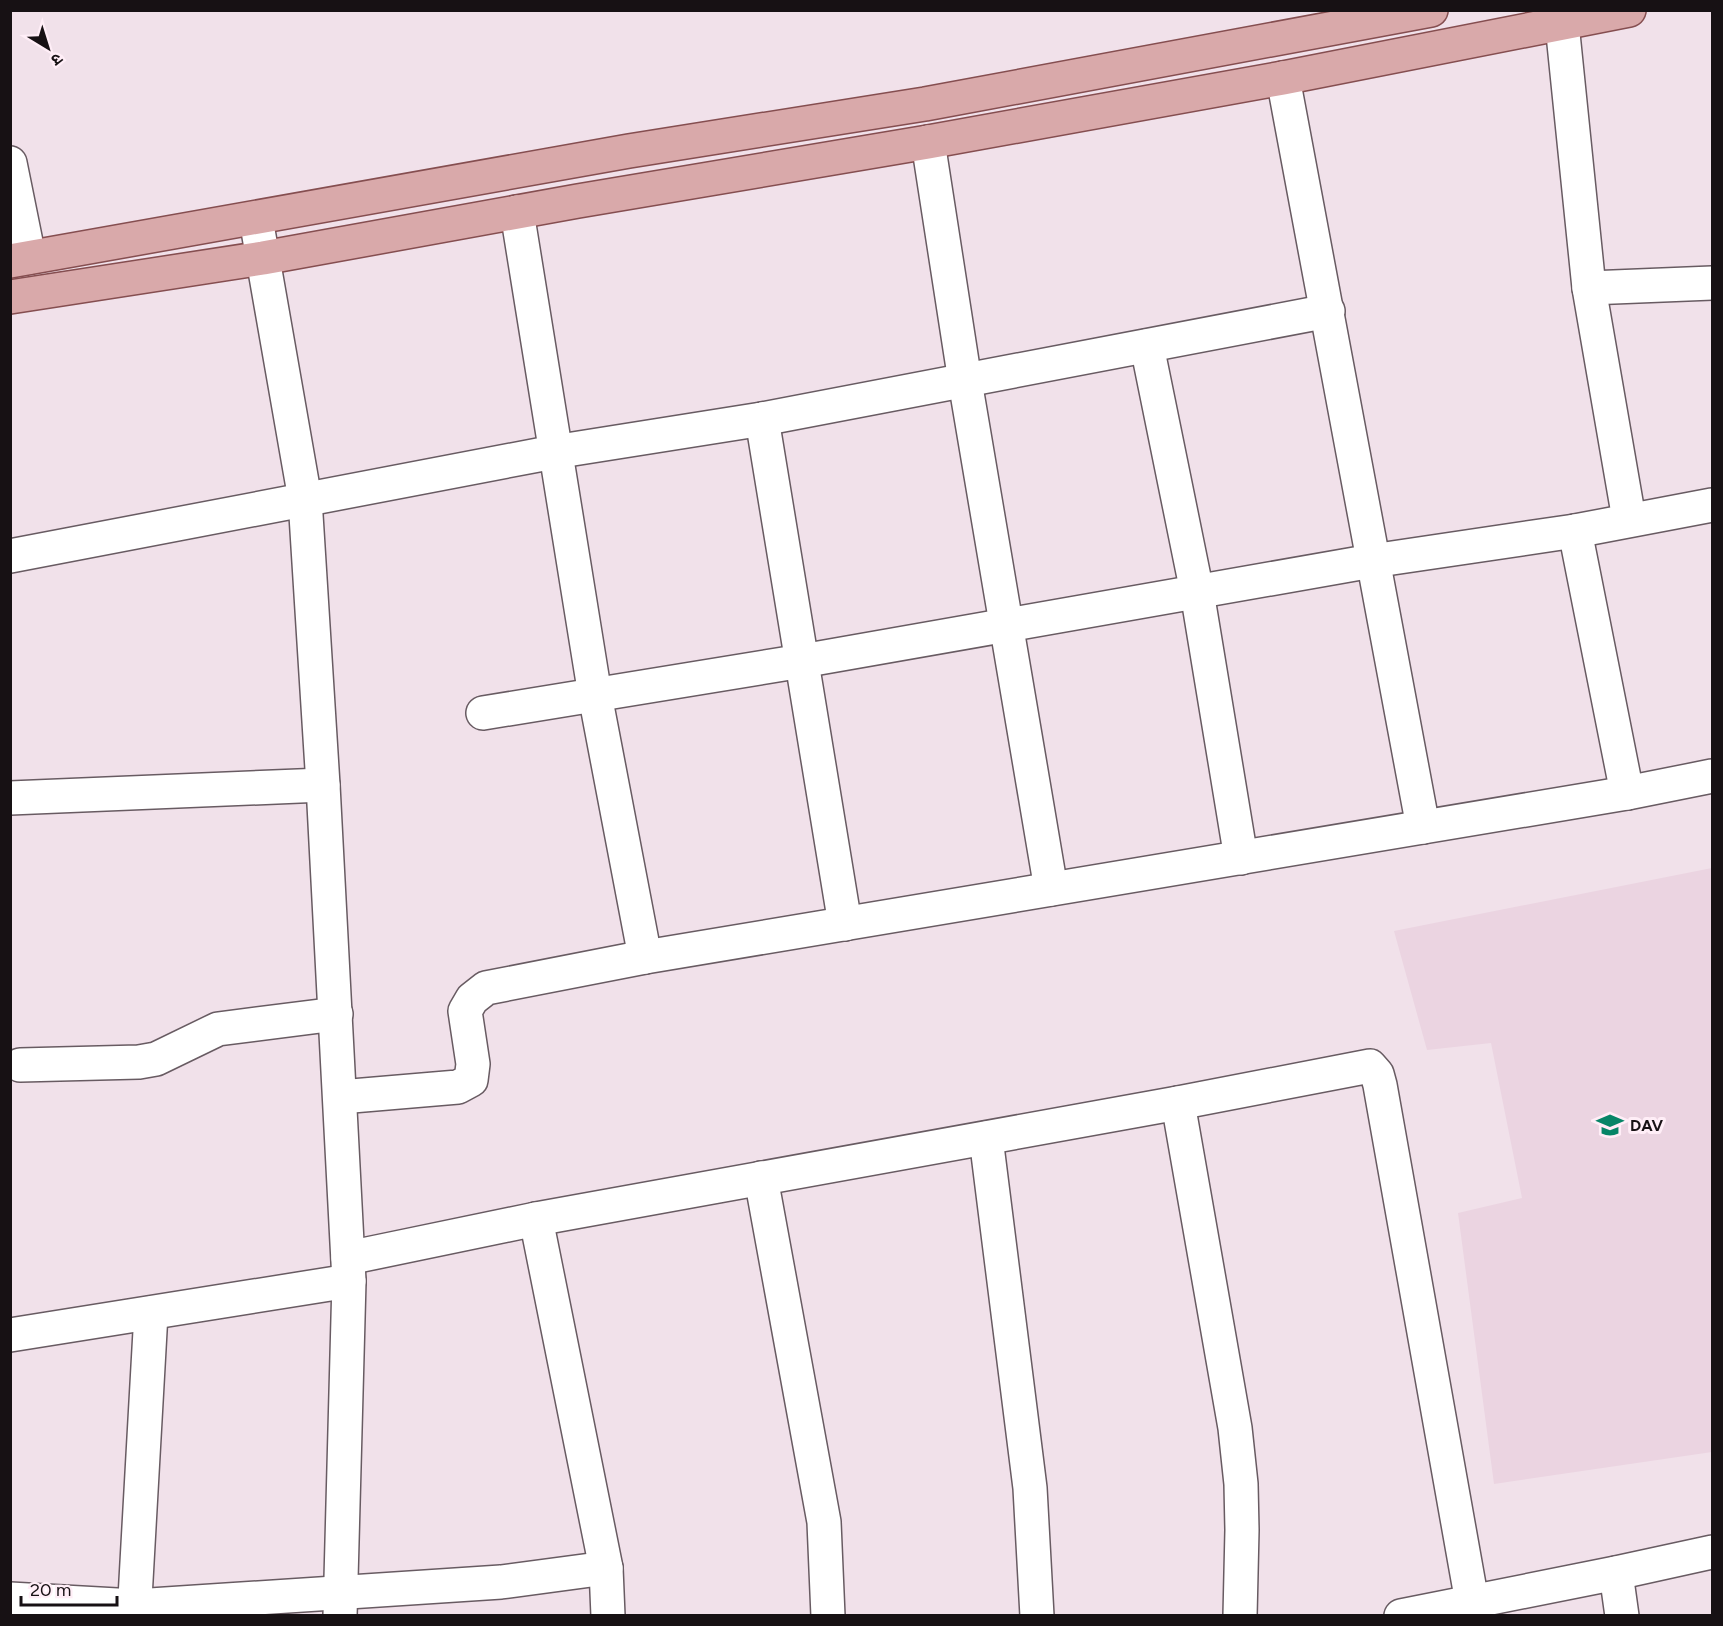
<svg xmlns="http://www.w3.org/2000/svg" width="1723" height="1626" font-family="Figtree,'Noto Sans Devanagari',sans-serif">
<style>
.built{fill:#ebd4e1}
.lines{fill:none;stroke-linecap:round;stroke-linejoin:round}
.minor-casing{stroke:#685b62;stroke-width:36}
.major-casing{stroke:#854e50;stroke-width:36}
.minor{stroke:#fff;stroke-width:33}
.major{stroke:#d9a9aa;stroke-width:33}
.labels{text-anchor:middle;stroke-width:6;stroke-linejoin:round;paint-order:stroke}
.poi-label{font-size:16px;font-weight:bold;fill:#171114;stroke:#ffeef7;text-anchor:start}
</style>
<rect width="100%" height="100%" fill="#f1e1ea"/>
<path class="built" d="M1712 868V1452L1494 1484 1458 1213 1522 1198 1491 1043 1427 1050 1394 931Z"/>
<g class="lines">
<defs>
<g id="minor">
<path d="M1562 24 1589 288 1629 519"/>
<path d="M1283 78C1331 327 1375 578 1423 827"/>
<path d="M928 142 965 381 1051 889"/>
<path d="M10 163 29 257"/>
<path d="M517 212 595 695 645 957"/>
<path d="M256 219 305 499 323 785 349 1281 340 1616"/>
<path d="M1589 288 1712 283"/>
<path d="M1147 346 1197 592 1241 858"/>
<path d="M762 419 845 924"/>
<path d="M1575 531 1627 793"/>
<path d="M10 556 554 452 762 419 1328 311"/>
<path d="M483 713 802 661 1372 561 1575 531 1712 505"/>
<path d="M10 798 323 785"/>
<path d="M20 1065 139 1062 156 1059 218 1029 336 1014"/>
<path d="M340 1097 458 1087 471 1080 473 1064 465 1011 472 999 486 988 645 957 1627 793 1712 776"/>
<path d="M1178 1103 1235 1428 1241 1484 1242 1530 1240 1616"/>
<path d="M986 1138 1030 1488 1037 1616"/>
<path d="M761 1178 824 1522 828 1616"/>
<path d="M536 1219 606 1568 608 1616"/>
<path d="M348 1258 536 1219 1178 1103 1370 1066 1377 1074 1380 1085 1472 1602"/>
<path d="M10 1335 349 1281"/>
<path d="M1616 1573 1622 1616"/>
<path d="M10 1599 135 1606 501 1582 606 1568"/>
<path d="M134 1616 151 1313"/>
<path d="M1401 1616 1616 1573 1712 1552"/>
</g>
<g id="major">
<path d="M10 261 629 151 925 104 1431 10"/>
<path d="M10 297 263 258 578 201 928 142 1283 78 1629 10"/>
</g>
</defs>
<use href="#minor" class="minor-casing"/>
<use href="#major" class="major-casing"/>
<use href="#minor" class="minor"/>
<use href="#major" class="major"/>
</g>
<defs>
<symbol id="school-bare" viewBox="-9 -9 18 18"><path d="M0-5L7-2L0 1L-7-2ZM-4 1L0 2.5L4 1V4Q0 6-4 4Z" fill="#068567" stroke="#ffeef7" stroke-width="2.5" paint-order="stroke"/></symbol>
</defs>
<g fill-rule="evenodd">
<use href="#school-bare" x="1591" y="1106" width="38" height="38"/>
</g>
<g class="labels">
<g class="poi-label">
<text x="1630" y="1131">DAV</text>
</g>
</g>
<rect width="1723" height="1626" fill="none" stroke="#171114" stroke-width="24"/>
<g transform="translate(48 48) rotate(142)" stroke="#ffeef7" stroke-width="4.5" paint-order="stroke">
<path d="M0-4.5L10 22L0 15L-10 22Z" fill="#171114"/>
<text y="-9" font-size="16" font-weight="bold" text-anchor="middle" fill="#171114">उ</text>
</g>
<path d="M21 1596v9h96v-9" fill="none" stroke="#171114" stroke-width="3"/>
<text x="30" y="1596" font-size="18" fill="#171114" stroke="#ffeef7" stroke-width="4.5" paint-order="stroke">20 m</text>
</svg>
